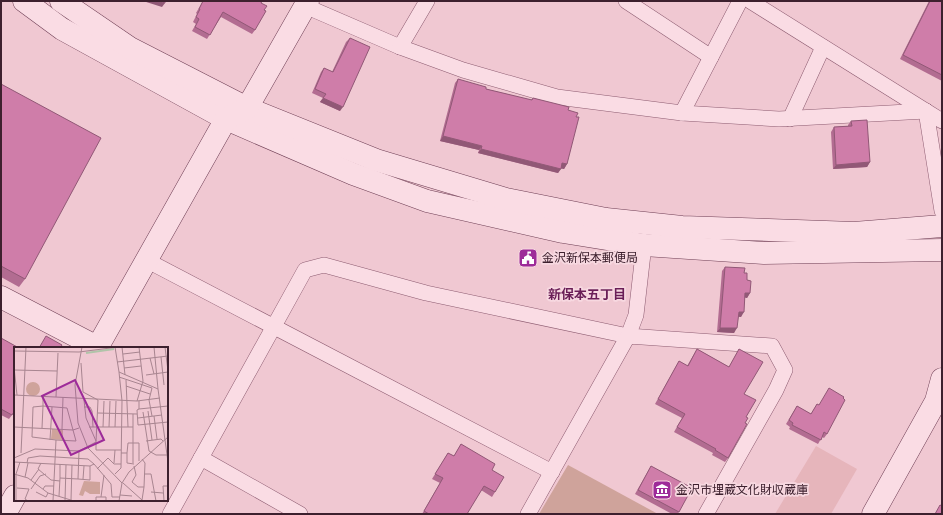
<svg xmlns="http://www.w3.org/2000/svg" width="943" height="515" font-family="'Noto Serif','Noto Sans JP',serif">
<style>
.farmland{fill:#e6b5bb}
.green{fill:#cfa39b}
.lines{fill:none;stroke-linecap:round;stroke-linejoin:round}
.street-casing{stroke:#8d5c71;stroke-width:16}
.secondary-casing{stroke:#6f3f55;stroke-width:23}
.street{stroke:#fadce4;stroke-width:15}
.secondary{stroke:#fadce4;stroke-width:22}
.wall{fill:#b26c91}
.shaded-wall{fill:#915876}
.building{fill:#cf7da9;stroke:#915876}
.labels{text-anchor:middle;stroke-width:3.5;stroke-linejoin:round;paint-order:stroke}
.poi-label{font-size:12px;fill:#3d202e;stroke:#f7d8e0;text-anchor:start}
.neighbourhood-label{font-size:13px;font-weight:bold;fill:#6a1e57;stroke:#f7d8e0}
.inset-river{fill:none;stroke:#b0c4a9;stroke-width:2}
.inset-road{fill:none;stroke:#a88590;stroke-width:1}
.view{fill:#9d2b99;fill-opacity:0.15;stroke:#9d2b99;stroke-width:2}
.inset-edge{fill:none;stroke:#3d202e;stroke-width:2}
</style>
<rect width="100%" height="100%" fill="#f0c8d2"/>
<path class="farmland" d="M816 446 857 469 831 514H775Z"/>
<path class="green" d="M568 465 658 514H539Z"/>
<g class="lines">
<defs>
<g id="street">
<path d="M626 1 711 57"/>
<path d="M750 1 926 111"/>
<path d="M305 6 400 47 463 70 557 97 682 113 779 119 926 111"/>
<path d="M400 47 427 1"/>
<path d="M682 113 740 1"/>
<path d="M790 119 823 47"/>
<path d="M942 121 926 111 942 211"/>
<path d="M146 260 552 472"/>
<path d="M201 458 300 514"/>
<path d="M170 514 305 270 324 265 426 293 628 336 636 315 644 245"/>
<path d="M528 514 628 336 772 346 785 370 776 390 706 514"/>
</g>
<g id="secondary">
<path d="M24 1 62 29 226 119 353 174 427 201 563 232 644 245 764 253 942 250"/>
<path d="M61 1 130 48 247 108 376 160 506 199 606 219 682 227 854 233 942 226"/>
<path d="M1 297 97 347"/>
<path d="M97 348 226 119 247 108 308 1"/>
<path d="M5 514 15 496"/>
<path d="M873 514 936 401 942 379"/>
</g>
</defs>
<use href="#street" class="street-casing"/>
<use href="#secondary" class="secondary-casing"/>
<use href="#street" class="street"/>
<use href="#secondary" class="secondary"/>
</g>
<g class="wall">
<path d="M203 1H262L261 3 264 10 255 30 252 34 221 17 207 39 192 31 196 24 193 22 197 14 196 13Z"/>
<path d="M929 1H942V81L900 59Z"/>
<path d="M350 38 340 111 320 102 323 98 312 93 321 72 324 68 332 72 346 42Z"/>
<path d="M458 79 486 89 531 100 533 98 568 110 567 164 564 169 561 168 558 173 478 153 479 150 440 141 455 83Z"/>
<path d="M1 84 25 279 19 287 1 277Z"/>
<path d="M851 121 870 162 867 167 833 169 831 132 834 127 848 126V125Z"/>
<path d="M725 267 744 273 750 293 747 298 745 297 741 317H738L734 333 717 332 722 271Z"/>
<path d="M1 338 12 415 9 419 1 415Z"/>
<path d="M697 349 729 367 739 349 744 394 746 417 728 458 725 462 712 455 713 453 674 432 682 418 655 404 679 361 687 366Z"/>
<path d="M817 404 827 434 824 438 822 437 818 444 789 429 790 427 786 424 797 406 811 414Z"/>
<path d="M461 444 492 470 495 492 492 497 481 490 467 514H422L440 483 432 479 448 453 454 456Z"/>
<path d="M651 466 679 512 677 514H672L635 494Z"/>
</g>
<g class="shaded-wall">
<path d="M143 1H159L165 3 162 7Z"/>
<path d="M323 98 343 107 340 111 320 102Z"/>
<path d="M443 136 482 146 479 150 440 141Z"/>
<path d="M481 149 561 169 558 173 478 153Z"/>
<path d="M870 162 867 167 833 169 836 165Z"/>
<path d="M562 163 567 164 564 169 559 168Z"/>
<path d="M745 293H750L747 298 742 297Z"/>
<path d="M739 312H744L741 317 736 316Z"/>
<path d="M720 328H737L734 333 717 332Z"/>
</g>
<g class="building">
<path d="M159 1H165V3Z"/>
<path d="M203 1H262L261 3 267 6 264 10 266 11 255 30 223 12 210 35 195 27 199 19 196 17 200 9H199Z"/>
<path d="M930 1H942V75L903 55Z"/>
<path d="M350 38 370 47 343 107 323 98 326 94 315 89 324 68 333 72Z"/>
<path d="M458 79 486 87V89L532 100 533 98 569 107 568 110 578 113 576 117H579L567 164 562 163 561 169 481 149 482 146 443 136Z"/>
<path d="M1 84 101 138 25 279 1 266Z"/>
<path d="M867 120 870 162 836 165 834 127 852 126 851 121Z"/>
<path d="M725 267 745 268 744 273H747V280L751 281 750 293H745L744 312H739L737 328H720Z"/>
<path d="M46 336 62 345 60 348H39Z"/>
<path d="M1 338 19 348H15V410L12 415 1 409Z"/>
<path d="M697 349 729 367 739 349 763 362 744 394 756 400 746 417 748 418 745 423 747 424 728 458 715 450 716 449 677 427 685 414 658 399 679 361 688 366Z"/>
<path d="M829 388 844 397 843 398 845 400 827 434 824 432 821 440 792 425 793 423 789 420 797 406 811 414 817 404 819 405Z"/>
<path d="M461 444 495 464 492 470 504 477 495 492 484 486 467 514H429L424 511 443 478 435 474 448 453 454 456Z"/>
<path d="M651 466 692 488 679 512 638 490Z"/>
<path d="M940 505 942 506V514H935Z"/>
</g>
<defs>
<symbol id="civic-square" viewBox="-11 -11 22 22"><rect x="-9" y="-9" width="18" height="18" rx="4" fill="#9d2b99" stroke="#f7d8e0"/><path d="M-.6-6.5H3V-4.5H.6V-3L4-1V1h2V6H-6V1h2V-1L-.6-3ZM-1.2 2.5V6h2.4V2.5Z" fill="#fff"/></symbol>
<symbol id="museum-square" viewBox="-11 -11 22 22"><rect x="-9" y="-9" width="18" height="18" rx="4" fill="#9d2b99" stroke="#f7d8e0"/><path d="M0-6L6-3V-2H-6V-3ZM-5-1h2V3h-2ZM-1-1h2V3h-2ZM3-1h2V3H3ZM-6 4H6V6H-6Z" fill="#fff"/></symbol>
</defs>
<g fill-rule="evenodd">
<use href="#civic-square" x="517" y="247" width="22" height="22"/>
<use href="#museum-square" x="651" y="479" width="22" height="22"/>
</g>
<g class="labels">
<g class="poi-label">
<text x="542" y="262">金沢新保本郵便局</text>
<text x="676" y="494">金沢市埋蔵文化財収蔵庫</text>
</g>
<g class="neighbourhood-label">
<text x="587" y="299">新保本五丁目</text>
</g>
</g>
<g transform="translate(14 347)">
<rect width="154" height="154" fill="#f0c8d2"/>
<path d="M12 42a7 7 0 1 1 14 0a7 7 0 1 1-14 0ZM38 82 49 83V93L37 92ZM70 134 86 135V147H76L71 144 69 149 65 148Z" fill="#cfa39b"/>
<path class="inset-river" d="M72 6 100 2"/>
<path class="inset-road" d="M68 0 61 38 64 76 74 101 108 136M101 0 105 25 144 42 154 115M108 0 111 28M140 0 144 42M151 0 154 24M0 4 65 5 104 0M109 7 126 5M147 10 150 38M136 11 140 27M103 15 154 9M67 16 69 45 84 53 82 95M0 20 3 48M110 21 127 19M0 23 43 24M132 28 154 25M105 30 138 41 135 53 138 69M112 33 114 80M112 39 136 47M0 48 123 54 129 34 125 0M29 49V59L19 60 18 90 42 93M42 50 44 6M70 53 72 71 82 94M123 54 146 51M125 54V62L154 59M70 60H76L78 64 79 80M125 62 123 63 124 78 154 75M134 64 138 93M129 65 135 104 142 108H154M84 66 123 67M119 67V80M140 69 143 92M124 71 148 68M0 80 59 83 62 94 42 93 39 154M75 80H119V116M89 80 90 54M95 80 96 54M101 80 102 54M28 81 29 59 53 61 59 83 65 81M48 82 49 50M36 93 38 60M132 94 147 92 149 94M65 104 64 132 76 133V119M7 106 12 0M107 106H113V116L120 117M113 106 114 96H125V114M0 111 21 102 65 104 82 95V103H107M128 112 131 116 130 140M0 115 76 119 80 117 97 137 98 150H106M13 116 14 111 26 109 74 112 80 117M27 116 24 122 37 133 46 134M100 116 101 103M120 119 122 128 118 135 124 140H130L128 153M83 122 94 111 100 117H107M0 127 14 131 34 146 60 154M101 127 107 121 108 54 105 25M130 127H137L142 154M11 130 14 116M46 131V117M69 132 70 119M17 133 25 122M109 136 128 153M3 141 15 142 11 152 14 154M17 142 26 129 32 127M29 142 31 139H40M22 145 32 150 34 146M137 145 149 146M106 148 118 149M45 149 46 131 64 132M87 150 90 128M57 153 58 118M2 154V127L6 115M51 154 52 118M82 154V150H92V153M105 154 108 136 115 125 154 90M150 154 149 139H154"/>
<path class="view" d="M61 33 90 93 57 108 28 49Z"/>
<rect width="154" height="154" class="inset-edge"/>
</g>
<rect width="943" height="515" fill="none" stroke="#3d202e" stroke-width="4"/>
</svg>
